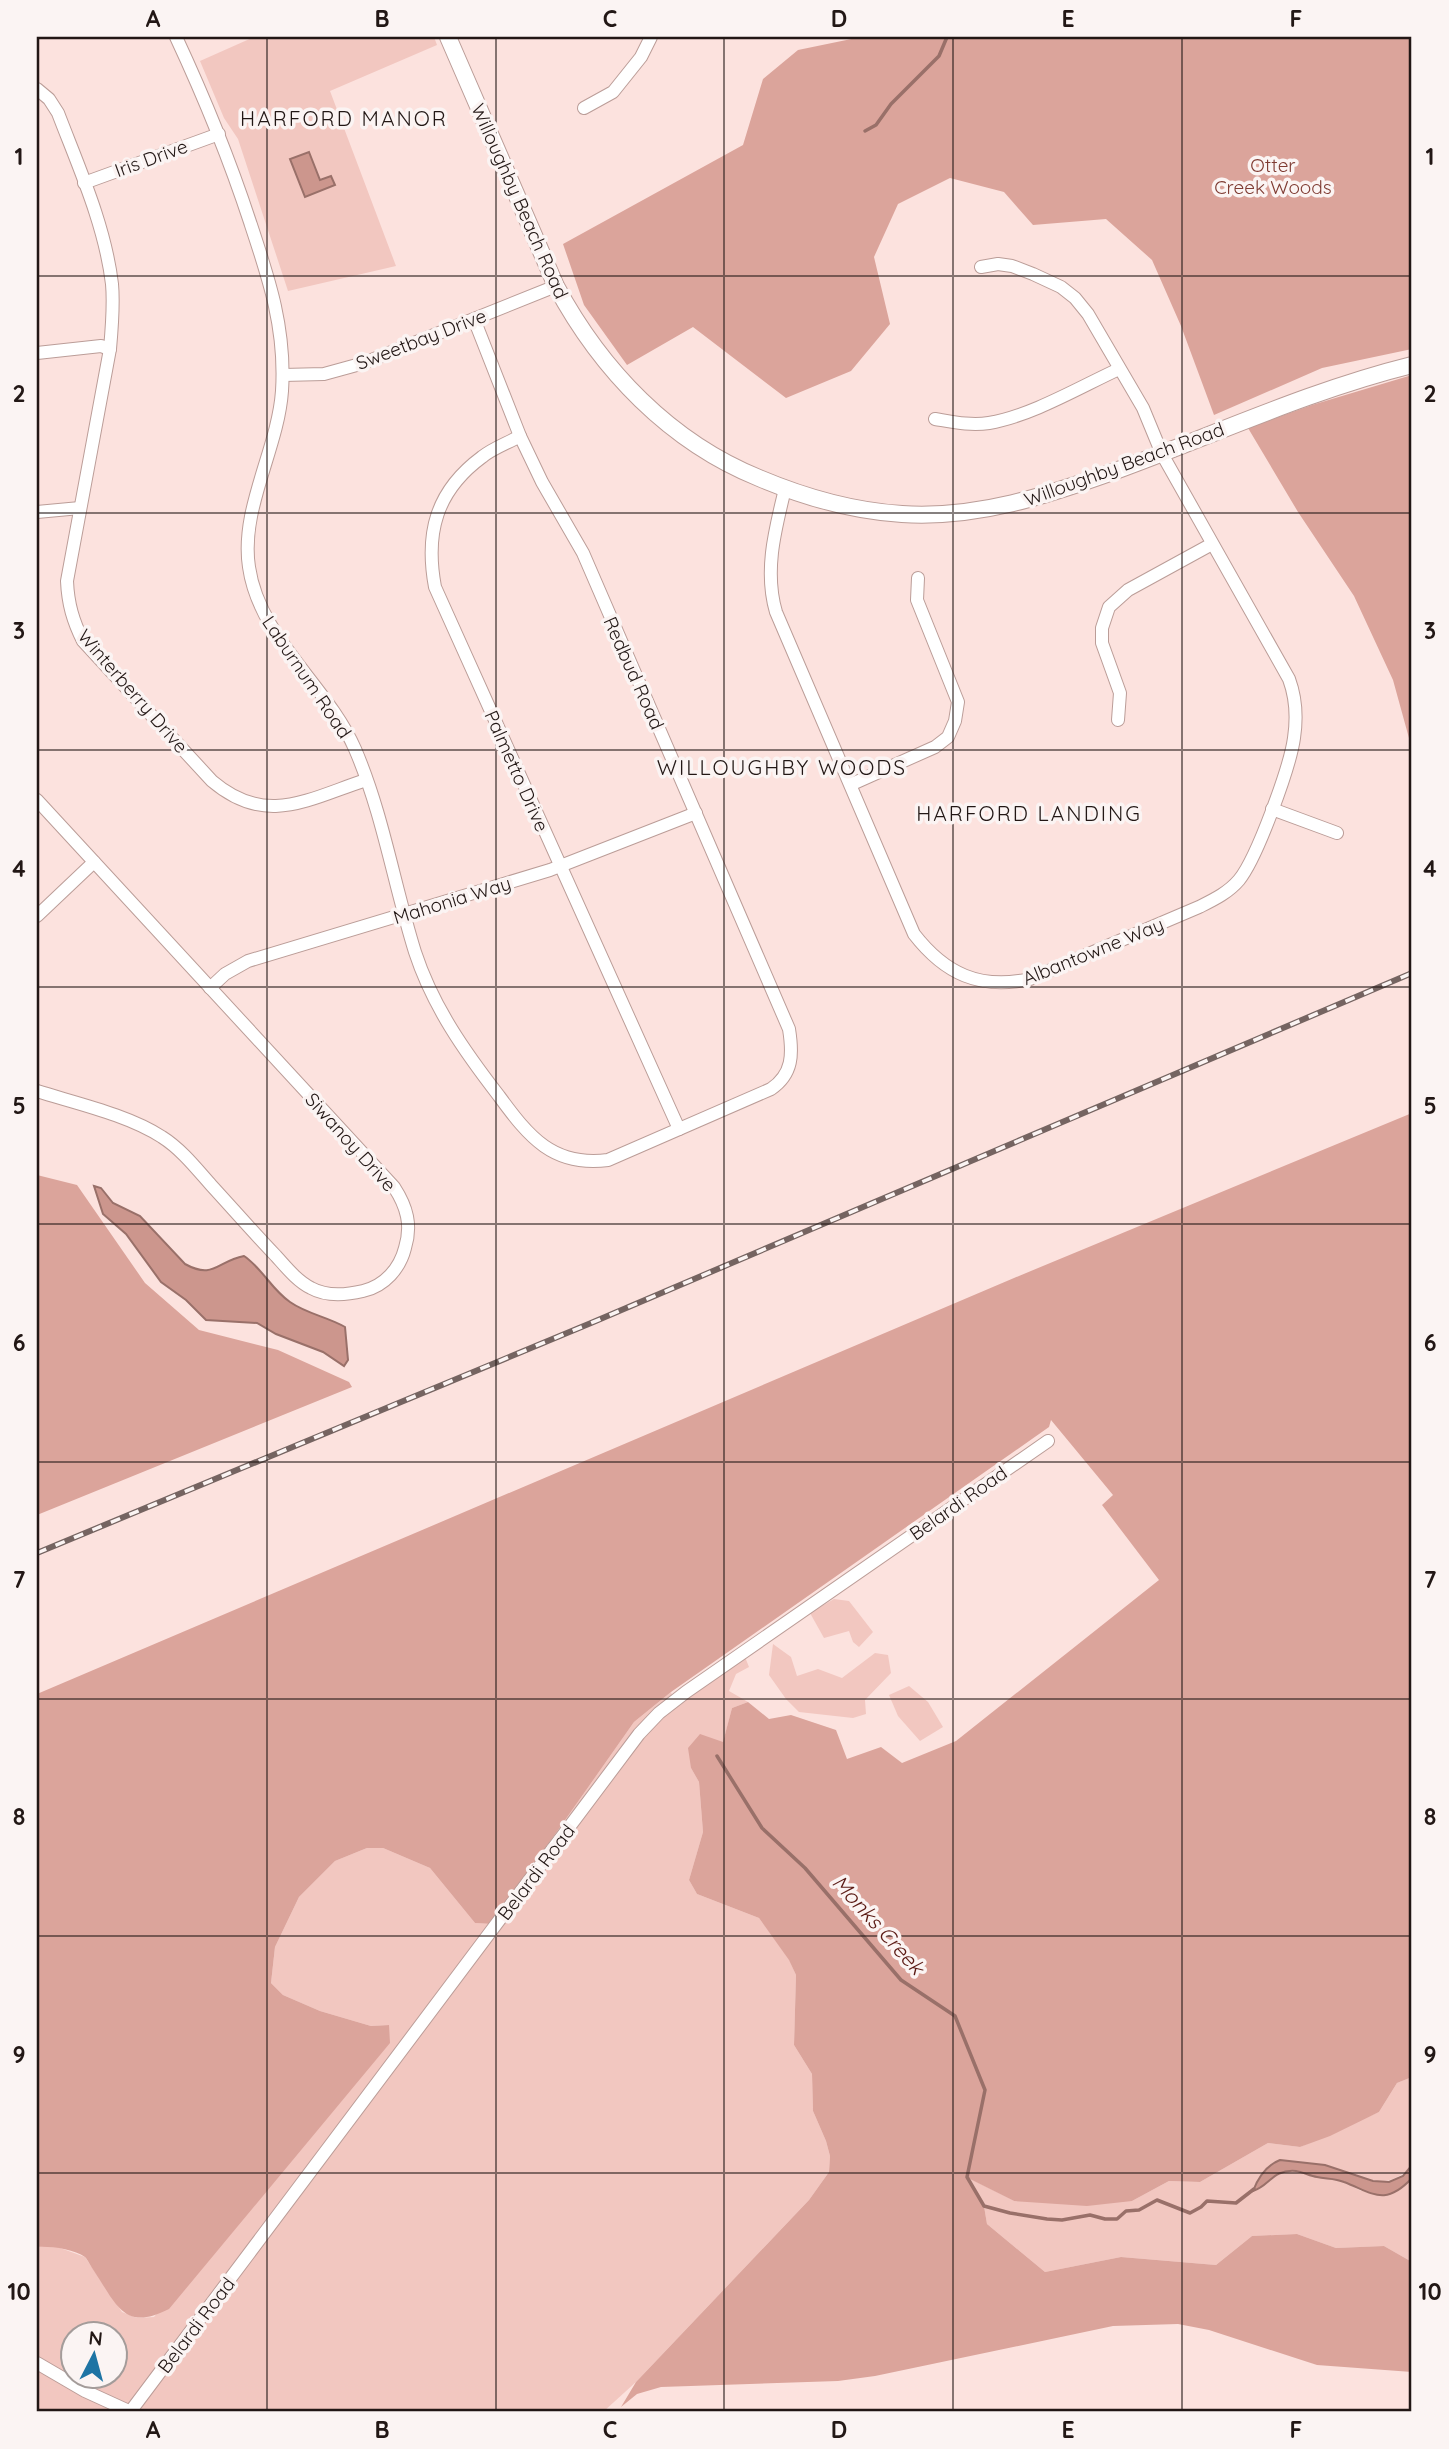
<svg xmlns="http://www.w3.org/2000/svg" width="1449" height="2449" font-family="Quicksand,sans-serif">
<style>
.green{fill:#f2c7c0;fill-rule:evenodd}
.forest{fill:#dba49b}
.water{fill:#cc968d;stroke:#997069;stroke-width:2}
.lines{fill:none;stroke-linecap:round;stroke-linejoin:round}
.stream{stroke:#997069;stroke-width:3.5}
.minor-casing{stroke:#bb9d98;stroke-width:14}
.tertiary-casing{stroke:#bb9d98;stroke-width:18}
.minor{stroke:#fff;stroke-width:12}
.tertiary{stroke:#fff;stroke-width:16}
.rail-casing{stroke:#756461;stroke-width:6}
.rail{stroke:#fbf4f3;stroke-width:3.5;stroke-dasharray:10;stroke-linecap:butt}
.grid{fill:none;stroke:#221715;stroke-width:2;stroke-opacity:0.55}
.labels{text-anchor:middle;stroke-width:7;stroke-linejoin:round;paint-order:stroke}
.street-label{font-size:19px;fill:#221715;stroke:#fbf4f3}
.park-label{font-size:19px;fill:#7f3b32;stroke:#fbf4f3}
.neighbourhood-label{font-size:21px;letter-spacing:2px;fill:#221715;stroke:#fbf4f3}
.water-label{font-size:21px;font-style:italic;fill:#5a1913;stroke:#fbf4f3}
.neatline{fill:none;stroke:#221715;stroke-width:2.5}
.grid-label{font-size:23px;text-anchor:middle;font-weight:bold;fill:#221715}
</style>
<rect width="100%" height="100%" fill="#fce2de"/>
<g class="green">
<path d="M254 37H434L437 45 330 91 396 266 288 291 238 139 224 118 200 61Z"/>
<path d="M834 1599 849 1601 873 1632 859 1647 853 1642 849 1631 824 1638 810 1613Z"/>
<path d="M773 1644 791 1657 797 1676 818 1669 842 1678 875 1653 888 1655 891 1673 865 1700 866 1714 853 1718 799 1712 786 1699 769 1675Z"/>
<path d="M745 1657 749 1667 736 1674 729 1691 748 1702 732 1708 723 1743 691 1768 699 1782 703 1832 689 1880 697 1894 759 1918 789 1959 796 1975 794 2045 812 2074 813 2111 826 2141 830 2156 829 2172 809 2200 636 2382 603 2412H37V2247L52 2245 85 2257 122 2312 137 2318 154 2317 389 2025 371 2026 320 2011 283 1995 271 1983 275 1947 299 1897 335 1861 367 1848H383L430 1868 475 1923 492 1924 634 1722 671 1692 675 1704ZM74 2334H116V2376H74Z"/>
<path d="M909 1686 928 1702 943 1727 920 1741 898 1716 889 1695Z"/>
<path d="M1412 2077V2165C1383 2197 1360 2173 1327 2166 1309 2162 1291 2160 1272 2163L1255 2184 1279 2172 1296 2171 1345 2182 1361 2191 1406 2184 1412 2178V2262L1384 2246 1336 2248 1297 2234 1252 2236 1216 2265 1121 2257 1045 2272 987 2224 984 2206 967 2177 1014 2201H1132L1169 2181 1200 2182 1268 2143 1300 2147 1379 2112 1397 2083Z"/>
</g>
<g class="forest">
<path d="M861 37H1412V349L1322 368 1214 415 1181 326 1152 260 1106 219 1033 225 1004 192 950 178 898 204 874 257 890 324 851 371 786 398 693 327 627 365 584 305 563 244 743 145 763 79 798 50Z"/>
<path d="M1412 375V749L1393 680 1354 596 1298 512 1248 428 1312 405Z"/>
<path d="M1412 1113V2077L1397 2083 1379 2112 1330 2136 1300 2147 1268 2143 1200 2182 1169 2181 1132 2201 1087 2206 1014 2201 968 2178 984 2206 987 2224 1045 2272 1121 2257 1216 2265 1252 2236 1297 2234 1336 2248 1384 2246 1412 2262V2372L1317 2365 1209 2330 1178 2324 1113 2326 875 2376 838 2381 661 2387 637 2394 621 2407 636 2382 809 2200 829 2172 830 2156 826 2141 813 2111 812 2074 794 2045 796 1975 789 1960 759 1918 697 1894 689 1880 703 1832 699 1782 691 1768 688 1748 700 1734 723 1742 732 1708 748 1702 769 1719 791 1715 836 1730 847 1759 881 1747 902 1763 956 1741 1159 1580 1102 1505 1113 1495 1051 1420 1049 1427 671 1692 634 1722 492 1924 475 1923 430 1868 383 1848H367L335 1861 299 1897 275 1947 271 1983 283 1995 320 2011 371 2026 389 2025 390 2043 169 2309C124 2332 117 2305 94 2271 91 2267 88 2260 85 2257 74 2249 50 2246 37 2247V1694L1014 1278Z"/>
<path d="M37 1175 77 1185 145 1283 199 1330 278 1350 349 1382 352 1387 37 1515Z"/>
</g>
<g class="water">
<path d="M309 152 320 180 331 176 335 185 305 197 290 159Z"/>
<path d="M94 1186 101 1188 113 1203 140 1216 185 1264C214 1280 217 1261 244 1256 262 1268 272 1290 290 1302 307 1314 328 1317 345 1327L348 1360 344 1366 323 1352 276 1334 257 1323 206 1320 186 1300 161 1282 126 1234 103 1214Z"/>
<path d="M1280 2160 1325 2165 1373 2181 1389 2182 1403 2176 1412 2165V2178C1385 2207 1373 2193 1344 2182 1335 2178 1326 2179 1317 2177 1310 2176 1303 2172 1296 2171 1272 2169 1270 2186 1253 2191 1258 2178 1267 2165 1280 2160Z"/>
</g>
<g class="lines">
<g class="stream">
<path d="M865 131 876 125 891 104 939 56 947 37"/>
<path d="M717 1756 762 1828 805 1868 901 1980 955 2016 985 2090 967 2177 984 2206 1010 2213 1047 2219 1062 2220 1090 2215 1105 2219H1117L1126 2211 1139 2210 1157 2200 1190 2213 1201 2207 1207 2201 1236 2203 1254 2189"/>
</g>
<defs>
<g id="minor">
<path d="M176 37C204 97 229 158 250 222 269 279 286 329 282 391 278 449 240 509 249 567 259 638 327 685 355 749 383 814 394 885 415 952 433 1007 465 1052 499 1096 529 1137 553 1167 608 1160L771 1089C793 1074 793 1054 789 1029L583 553 542 482 520 436 474 319"/>
<path d="M37 89 49 99 58 113C79 168 105 225 112 284 114 305 112 327 110 349L67 581C68 604 73 621 83 641L212 781C266 827 308 799 366 780"/>
<path d="M584 108 613 92 641 57 651 37"/>
<path d="M84 183 219 134"/>
<path d="M37 353 101 346 110 349"/>
<path d="M283 375 324 374 364 363 556 286"/>
<path d="M935 419C953 422 971 426 989 423 1031 416 1080 387 1119 369"/>
<path d="M520 436C508 443 493 448 482 457 436 491 425 533 435 587L679 1129"/>
<path d="M785 489C775 530 764 571 776 612L914 934C945 974 980 990 1030 979L1199 907C1213 900 1228 893 1239 880 1257 858 1290 767 1294 738 1297 718 1296 698 1289 679L1162 454 1143 408 1088 314 1075 298 1061 287 1033 274 1012 266 998 264 981 267"/>
<path d="M37 512 80 508"/>
<path d="M1118 720 1120 693 1102 643V628L1109 607 1128 590 1212 544"/>
<path d="M852 784 935 747 948 737 955 721 958 702 917 600 918 578"/>
<path d="M37 800 394 1187C407 1207 412 1225 405 1248 400 1268 385 1286 363 1291 346 1295 327 1297 311 1288 297 1281 286 1267 276 1256 254 1233 233 1209 211 1185 196 1168 181 1149 162 1137 129 1115 75 1103 37 1091"/>
<path d="M1272 809 1337 833"/>
<path d="M37 916 94 862"/>
<path d="M210 988 225 974 248 961 550 870 696 813"/>
<path d="M37 2363 85 2391 131 2412"/>
<path d="M130 2412 639 1734 659 1713 686 1692 1048 1441"/>
</g>
<path id="tertiary" d="M448 37 556 286C601 370 670 442 759 478 804 497 853 511 902 514 977 519 1049 495 1118 470 1216 434 1311 390 1412 365"/>
</defs>
<use href="#minor" class="minor-casing"/>
<use href="#tertiary" class="tertiary-casing"/>
<use href="#minor" class="minor"/>
<use href="#tertiary" class="tertiary"/>
<defs>
<path id="rail" d="M37 1553 591 1323 1412 973"/>
</defs>
<use href="#rail" class="rail-casing"/>
<use href="#rail" class="rail"/>
</g>
<path class="grid" d="M267 37V2412M496 37V2412M724 37V2412M953 37V2412M1182 37V2412M37 276H1412M37 513H1412M37 750H1412M37 987H1412M37 1224H1412M37 1462H1412M37 1699H1412M37 1936H1412M37 2173H1412"/>
<g class="labels">
<g class="street-label">
<text transform="translate(151 158) rotate(-20)" y="7">Iris Drive</text>
<text transform="translate(520 201) rotate(66)" y="7">Willoughby Beach Road</text>
<text transform="translate(421 339) rotate(-21)" y="7">Sweetbay Drive</text>
<text transform="translate(1124 464) rotate(-20)" y="7">Willoughby Beach Road</text>
<text transform="translate(634 673) rotate(66)" y="7">Redbud Road</text>
<text transform="translate(307 677) rotate(56)" y="7">Laburnum Road</text>
<text transform="translate(133 691) rotate(49)" y="7">Winterberry Drive</text>
<text transform="translate(517 771) rotate(66)" y="7">Palmetto Drive</text>
<text transform="translate(452 900) rotate(-17)" y="7">Mahonia Way</text>
<text transform="translate(1093 951) rotate(-22)" y="7">Albantowne Way</text>
<text transform="translate(351 1142) rotate(48)" y="7">Siwanoy Drive</text>
<text transform="translate(958 1503) rotate(-35)" y="7">Belardi Road</text>
<text transform="translate(536 1872) rotate(-53)" y="7">Belardi Road</text>
<text transform="translate(196 2325) rotate(-53)" y="7">Belardi Road</text>
</g>
<g class="park-label">
<text x="1273" y="172">Otter<tspan x="1273" dy="22">Creek Woods</tspan></text>
</g>
<g class="neighbourhood-label">
<text x="344" y="126">HARFORD MANOR</text>
<text x="782" y="775">WILLOUGHBY WOODS</text>
<text x="1029" y="821">HARFORD LANDING</text>
</g>
<g class="water-label">
<text transform="translate(878 1925) rotate(48)" y="7">Monks Creek</text>
</g>
</g>
<rect width="1449" height="2449" fill="none" stroke="#fbf4f3" stroke-width="77"/>
<g transform="translate(94 2355) rotate(6)"><circle r="33" fill="#fbf4f3" stroke="#a49c9a" stroke-width="2"/>
<path d="M0-5L12 26L0 18L-12 26Z" fill="#1e74a4"/>
<text y="-10" font-size="19" font-weight="bold" text-anchor="middle" fill="#221715">N</text>
</g>
<rect x="38" y="38" width="1372" height="2372" class="neatline"/>
<g class="grid-label">
<text x="153" y="27">A</text>
<text x="382" y="27">B</text>
<text x="610" y="27">C</text>
<text x="839" y="27">D</text>
<text x="1068" y="27">E</text>
<text x="1296" y="27">F</text>
<text x="19" y="165">1</text>
<text x="1430" y="165">1</text>
<text x="19" y="402">2</text>
<text x="1430" y="402">2</text>
<text x="19" y="639">3</text>
<text x="1430" y="639">3</text>
<text x="19" y="877">4</text>
<text x="1430" y="877">4</text>
<text x="19" y="1114">5</text>
<text x="1430" y="1114">5</text>
<text x="19" y="1351">6</text>
<text x="1430" y="1351">6</text>
<text x="19" y="1588">7</text>
<text x="1430" y="1588">7</text>
<text x="19" y="1825">8</text>
<text x="1430" y="1825">8</text>
<text x="19" y="2063">9</text>
<text x="1430" y="2063">9</text>
<text x="19" y="2300">10</text>
<text x="1430" y="2300">10</text>
<text x="153" y="2438">A</text>
<text x="382" y="2438">B</text>
<text x="610" y="2438">C</text>
<text x="839" y="2438">D</text>
<text x="1068" y="2438">E</text>
<text x="1296" y="2438">F</text>
</g>
</svg>
